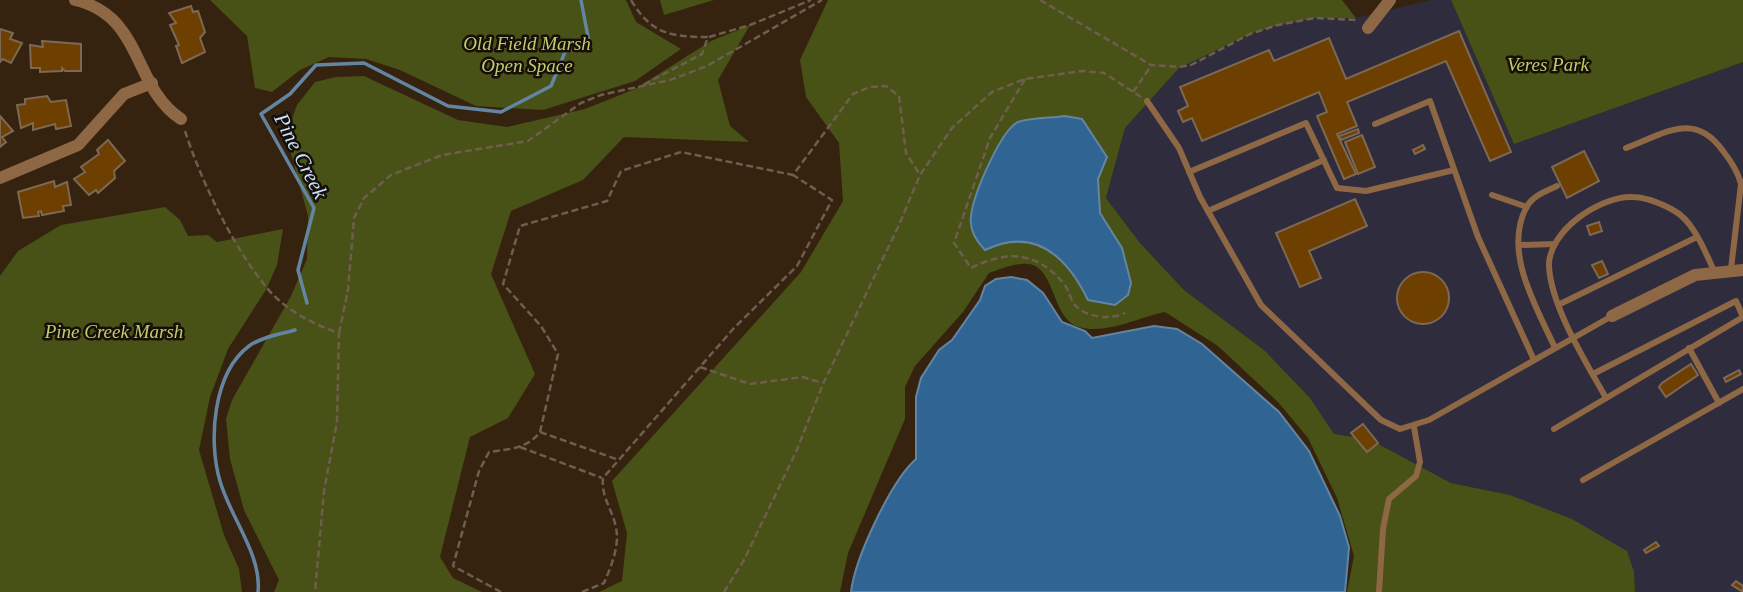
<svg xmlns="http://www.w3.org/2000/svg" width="1743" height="592" font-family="Georgia,serif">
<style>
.industrial{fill:#2f2c3d}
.green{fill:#485116}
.water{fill:#306493;stroke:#6485a2;stroke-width:2}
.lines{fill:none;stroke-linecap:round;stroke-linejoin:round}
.stream{stroke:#6485a2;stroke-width:3.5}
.building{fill:#6d3f00;stroke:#7d6854;stroke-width:2}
.path{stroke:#6e5e4d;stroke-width:2.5;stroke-dasharray:7 3.5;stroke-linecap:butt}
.service{stroke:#8e6845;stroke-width:6}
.minor{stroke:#8e6845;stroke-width:12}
.labels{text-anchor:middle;stroke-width:5;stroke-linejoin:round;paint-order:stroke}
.park-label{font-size:19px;font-style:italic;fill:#bece6d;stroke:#160e07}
.water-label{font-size:21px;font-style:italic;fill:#c6e3ff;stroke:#160e07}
</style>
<rect width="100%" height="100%" fill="#352310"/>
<path class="industrial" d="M1431 0H1451L1514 143 1743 62V592H1635L1634 572 1510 495 1451 483 1369 439 1334 434 1310 398 1264 350 1184 290 1140 243 1106 198 1125 128 1179 67 1250 34 1278 25 1315 18H1356Z"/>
<g class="green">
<path d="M210 0H626L636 22 681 49 635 81 543 110 476 106 400 70 366 59 329 57 300 70 272 92 255 88 247 36Z"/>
<path d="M660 0H714L664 15Z"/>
<path d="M828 0H1342L1356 18H1315L1278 25 1250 34 1179 68 1125 128 1106 198 1140 243 1184 290 1264 350 1310 398 1334 434 1369 439 1451 483 1510 495 1572 519 1627 551 1634 572 1635 592H1347L1354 556 1337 498 1308 438 1278 402 1218 346 1165 312C1139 317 1106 335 1079 327 1049 318 1057 259 1021 264 1010 265 999 270 989 273L963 312 915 366 905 387V419L848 553 840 592H599L622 581 627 533 612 481 801 272 843 201 839 143 806 97 800 60Z"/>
<path d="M1451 0H1743V62L1514 144Z"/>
<path d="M750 25 718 80 730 126 749 142 624 137 583 180 511 211 491 274 535 374 508 418 470 437 440 557 453 578 482 592H274L279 580 244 510 230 459 226 419 232 400 291 296 307 259 308 216 286 135 297 105 315 82 336 77 364 76 458 120 507 127 585 109 635 89 711 41Z"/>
<path d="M165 207 180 220 188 236 208 235 217 242 283 229 277 265 267 288 228 349 210 397 199 450 224 535 239 569 242 592H0V276L18 251 61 225Z"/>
</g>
<g class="water">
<path d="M1065 116 1082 119 1107 157 1098 179 1100 213 1122 248 1131 283 1128 295 1115 305 1088 300C1067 257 1035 226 985 250 976 241 969 230 971 216 973 195 999 135 1016 123 1024 118 1053 118 1065 116Z"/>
<path d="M1011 277 1027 280 1043 293 1062 322 1085 331 1092 338 1154 326 1177 329 1202 344 1279 412 1309 451 1340 516 1349 547 1345 592H851C855 558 891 481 916 459V397L921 378 939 350 952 340 980 300 985 286 996 279Z"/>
</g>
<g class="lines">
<g class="stream">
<path d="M307 303 298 270 314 208 261 114 290 94 316 65 364 63 448 106 501 112 551 86 565 52 589 42 581 0"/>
<path d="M258 592C262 555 230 517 220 481 208 441 213 373 249 346 261 337 281 334 295 330"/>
</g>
</g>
<g class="building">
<path d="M191 6 193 12 198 11 205 32 200 38 205 52 182 63 176 46 179 45 170 25 176 23 169 13Z"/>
<path d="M0 29 13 33 10 39 22 43 11 63 3 59 0 62Z"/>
<path d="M1459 31 1511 152 1490 161 1446 61 1347 102 1357 126 1337 134 1356 174 1344 179 1317 116 1327 112 1319 92 1202 141 1192 118 1183 122 1178 111 1188 106 1180 87 1269 50 1274 61 1329 38 1346 79Z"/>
<path d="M42 41 81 44V71H65L62 68V71L40 72V68H31L30 45 43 47Z"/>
<path d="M47 96 51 102 66 100 71 126 56 129 55 124 33 130V123L21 128 17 105 25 104V99Z"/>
<path d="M0 116 13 131 2 137 6 142 0 147Z"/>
<path d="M1358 129 1359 133 1341 140 1339 136Z"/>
<path d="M1362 135 1375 167 1358 174 1345 142Z"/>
<path d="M108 140 125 161 114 171 115 178 98 193 96 190 89 195 74 179 85 172 81 167 99 154 97 150Z"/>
<path d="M1423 145 1425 149 1415 154 1413 150Z"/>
<path d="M1584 151 1599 181 1567 198 1552 167Z"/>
<path d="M54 181 55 187 67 182 71 205 63 206 64 211 42 215 41 211 38 212 39 216 23 218 18 192Z"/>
<path d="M1355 199 1367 226 1309 251 1321 278 1300 287 1276 233Z"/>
<path d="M1599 222 1602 231 1590 235 1587 226Z"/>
<path d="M1602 261 1608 274 1599 278 1592 265Z"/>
<circle cx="1423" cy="298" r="26"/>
<path d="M1691 364 1698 375 1666 397 1659 387 1662 383Z"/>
<path d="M1739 370 1741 374 1726 382 1724 378Z"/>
<path d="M1363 424 1378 443 1367 452 1351 433Z"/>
<path d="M1656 542 1659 546 1646 553 1644 550Z"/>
<path d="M1736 581 1743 586V592L1732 585Z"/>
</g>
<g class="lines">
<g class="path">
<path d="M631 0C651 34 671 37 708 37L702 54 641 86"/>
<path d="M1040 0 1151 65 1179 67 1191 65 1250 34 1278 25 1315 18 1358 20"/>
<path d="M709 37 750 25 811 0"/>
<path d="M1025 79 990 138 954 243 971 268C1007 250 1037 251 1064 284 1069 290 1070 298 1074 304 1085 318 1111 320 1125 313"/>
<path d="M1133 92 1151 66"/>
<path d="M185 131C201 181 233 247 267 288 285 310 313 324 339 333L337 422 324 491 315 592"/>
<path d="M339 333 348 290 354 218 364 198 391 175 442 155 528 141 581 103 601 95 670 80 707 66 822 0"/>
<path d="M700 367 750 384 803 377 822 383"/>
<path d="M540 432 619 460"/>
<path d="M520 447 602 478"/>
<path d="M501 592 453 566 479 471 489 452C509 449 527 449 540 432L558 354 541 326 503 284 520 226 607 201 621 171 681 152 793 175 853 94 870 87 886 86 899 96 906 153 920 175"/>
<path d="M582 592 604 583C611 567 620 545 616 528 613 510 601 498 603 478L734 328 797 266 832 200 793 175"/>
<path d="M724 592 744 560 796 452 823 384 899 225 920 175 952 128 992 92 1025 79 1082 71 1104 73 1141 97"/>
</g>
<g class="service">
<path d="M1147 101 1179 148 1200 197 1261 305 1381 420 1400 429 1429 420 1612 316"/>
<path d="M1375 124 1430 101 1478 237 1534 360"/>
<path d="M1626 148C1664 134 1694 110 1723 151 1731 161 1738 172 1741 184L1731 269"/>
<path d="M1189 172 1306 123 1337 188 1366 191 1454 170"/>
<path d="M1492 195 1527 207"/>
<path d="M1208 211 1324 160"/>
<path d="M1520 245 1554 244"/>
<path d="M1560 304 1697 237"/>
<path d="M1555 348C1537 308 1503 253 1526 208 1532 196 1546 191 1557 186"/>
<path d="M1689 348 1719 403"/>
<path d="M1606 398C1586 362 1551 307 1549 266 1548 231 1600 196 1632 197 1645 197 1662 204 1673 210 1693 220 1705 251 1714 271"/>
<path d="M1554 429 1743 317 1736 301 1593 374"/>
<path d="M1583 480 1743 389"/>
<path d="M1379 592 1383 529 1389 499 1416 476 1420 462 1414 427"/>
</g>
<g class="minor">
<path d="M75 0C144 16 132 87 181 119"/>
<path d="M1368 28 1390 0"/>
<path d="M0 178 78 145 124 94 152 83"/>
<path d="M1612 316 1695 275 1743 270"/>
</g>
</g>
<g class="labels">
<g class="park-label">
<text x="527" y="50">Old Field Marsh<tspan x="527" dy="22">Open Space</tspan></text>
<text x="1548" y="71">Veres Park</text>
<text x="114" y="338">Pine Creek Marsh</text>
</g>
<g class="water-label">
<text transform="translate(301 156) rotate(63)" y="7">Pine Creek</text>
</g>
</g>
</svg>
